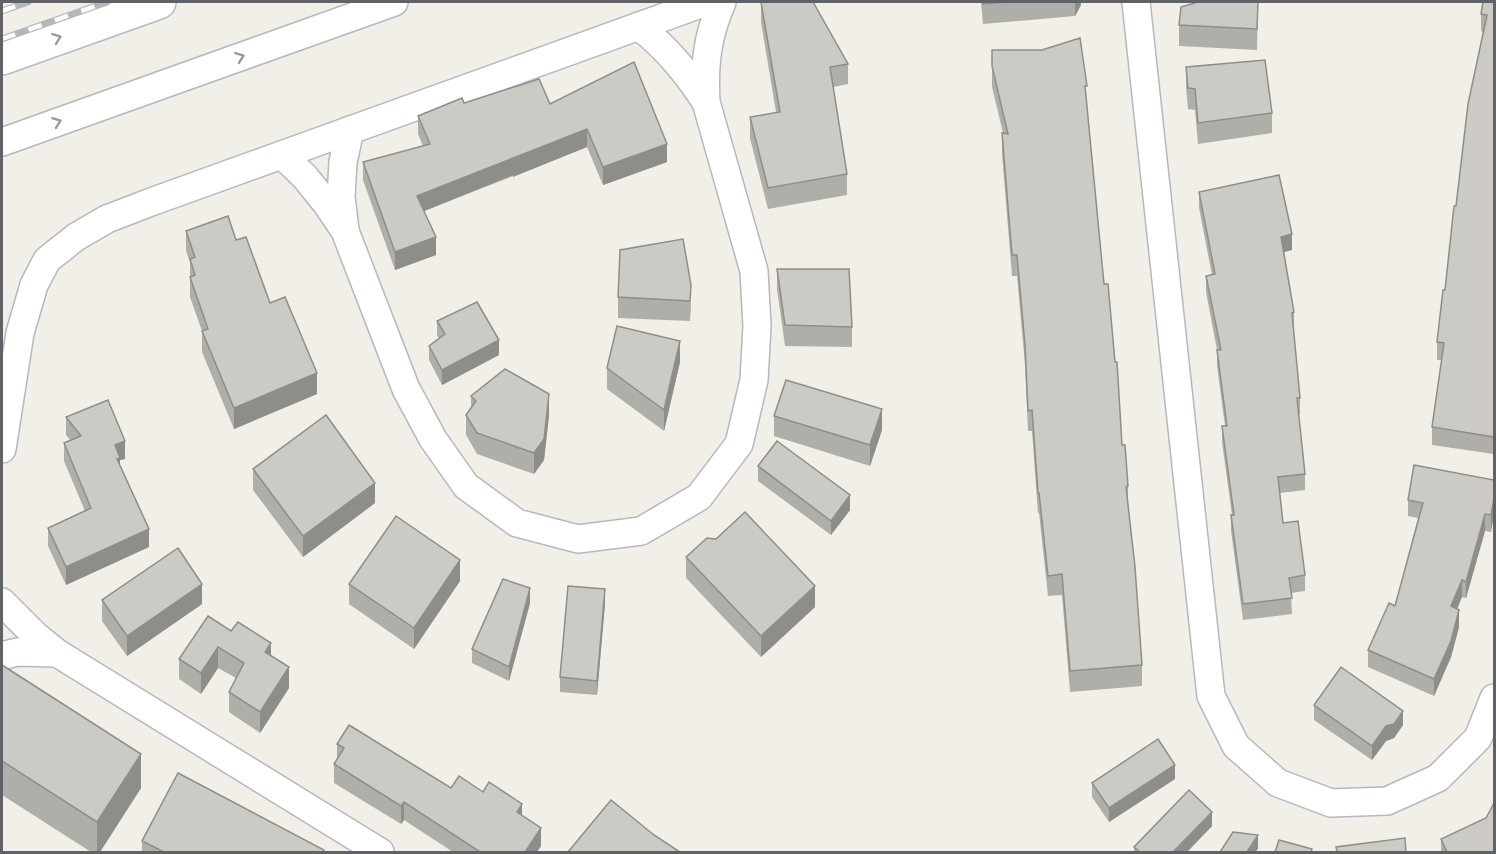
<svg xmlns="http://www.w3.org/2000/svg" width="1496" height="854" font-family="Montserrat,sans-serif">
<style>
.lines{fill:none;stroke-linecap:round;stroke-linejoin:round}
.minor-casing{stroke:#b5b8bc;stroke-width:30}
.secondary-casing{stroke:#b6babf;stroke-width:36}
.minor{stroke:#fff;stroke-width:27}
.secondary{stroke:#fff;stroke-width:33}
.rail-casing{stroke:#b6b7b8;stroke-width:7}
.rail{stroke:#fff;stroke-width:4.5;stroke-dasharray:14;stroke-linecap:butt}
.wall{fill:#afaea9}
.shaded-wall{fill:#8f8d8a}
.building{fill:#cccac5;stroke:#8f8d8a;stroke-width:1.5}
.oneway{stroke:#979a9d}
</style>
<rect width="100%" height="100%" fill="#f1efe8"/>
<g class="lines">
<defs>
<g id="minor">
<path d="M1136 2 1211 696 1236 746 1278 783 1331 803 1387 801 1438 778 1478 738 1494 698"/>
<path d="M639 26C668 50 685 70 706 102"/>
<path d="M2 142 394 2"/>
<path d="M282 155 305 177 326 203 345 231 406 389 433 439 466 486 517 523 578 539 641 531 699 497 739 444 754 380 757 326 754 271 706 102C704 64 707 37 722 2"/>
<path d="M345 230 341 197 343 162 350 130"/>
<path d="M2 449 20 333 34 285 47 260 76 237 107 219 151 202 706 2"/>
<path d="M2 602 36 636 57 653 380 852"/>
<path d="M2 656 17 652 57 653"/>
</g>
<path id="secondary" d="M2 58 159 2"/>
</defs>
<use href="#minor" class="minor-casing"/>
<use href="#secondary" class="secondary-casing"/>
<use href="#minor" class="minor"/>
<use href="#secondary" class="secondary"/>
<defs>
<g id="rail">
<path d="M2 11 28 2"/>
<path d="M2 39 107 2"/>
</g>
</defs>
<use href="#rail" class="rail-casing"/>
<use href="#rail" class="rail"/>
</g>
<g class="wall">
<path d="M761 2 848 64V84L833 87 847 174V195L768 209 750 138V117L776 112 761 22Z"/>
<path d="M981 2H1081V5L1075 16 983 24Z"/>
<path d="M1494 2V454L1432 445V427L1442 360H1437V342L1445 290 1456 206 1483 32 1481 31V14Z"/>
<path d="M1258 6 1257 50 1179 46V25Z"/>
<path d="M992 50 1087 104 1104 284 1122 445 1128 486V502L1142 665V686L1070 692 1062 595 1048 596 1039 513H1038L1032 431H1028L1025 365 1017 276H1012L1002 154V133H1003L992 87Z"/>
<path d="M1186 67 1272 113V133L1198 144 1195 110 1188 109 1186 87Z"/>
<path d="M464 103 550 104 667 162 603 185 587 147 424 211 436 255 395 270 363 180V162L423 146 418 134V116Z"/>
<path d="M1199 192 1292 250 1283 252 1294 312V328H1293L1300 398V414H1298L1305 474V490L1280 493 1283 523 1305 575V591L1291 593 1292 614 1243 620 1231 531V515H1232L1222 442V426H1225L1217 366V350L1206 292V276L1212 275 1199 208Z"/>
<path d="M186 231 236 240 270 303 317 394 234 429 202 352V331L190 297V262L186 251Z"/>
<path d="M683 239 691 306 690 321 618 318V297Z"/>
<path d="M777 269 852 327V347L785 346 777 289Z"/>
<path d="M437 321 499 355 442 385 429 360V346L439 338 437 335Z"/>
<path d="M680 362 664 431 607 389V368Z"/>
<path d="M471 396 549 415 544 460 534 474 477 454 466 435V415L471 407Z"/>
<path d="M774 416 882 430 870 466 774 436Z"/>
<path d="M66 417 125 459 120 460V466L149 547 66 585 48 546V528L85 511 64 461V443L70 440 66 435Z"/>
<path d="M758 466 850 510 831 535 758 481Z"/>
<path d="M253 469 375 503 303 557 253 490Z"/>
<path d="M1494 480 1491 532 1485 531 1466 598 1462 597 1457 609 1459 627 1451 657 1434 696 1368 667V650L1395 606 1418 518 1408 516V500Z"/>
<path d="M686 557 815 607 761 657 686 578Z"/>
<path d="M460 581 414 649 349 604V584Z"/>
<path d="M102 600 202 604 127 656 102 621Z"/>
<path d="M530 603 509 681 472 663V649Z"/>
<path d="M605 604 597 695 560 692V677Z"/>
<path d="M231 631 271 655 289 688 260 733 229 712V692L236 678 218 668 201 694 179 679V659Z"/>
<path d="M2 665 141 788 100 852H91L2 795Z"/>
<path d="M1314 705 1403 725 1394 738 1386 741 1372 760 1314 720Z"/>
<path d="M337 744 451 788 483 792 522 816 541 846 537 852H453L404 820 401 824 334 783V764L337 759Z"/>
<path d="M1175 779 1109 822 1092 797V783Z"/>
<path d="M1486 818 1494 852H1441V839Z"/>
<path d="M1212 826 1187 852H1134V847Z"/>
<path d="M142 841 324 852H142Z"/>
</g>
<g class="shaded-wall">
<path d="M1075 2H1081V5L1075 16Z"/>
<path d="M587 129V147L513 177V159Z"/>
<path d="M667 144V162L603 185V167Z"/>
<path d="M513 157V175L417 214V196Z"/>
<path d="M1292 234V250L1281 253V237Z"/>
<path d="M436 237V255L395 270V252Z"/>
<path d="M499 340V355L442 385V370Z"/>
<path d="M680 341V362L664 431V410Z"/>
<path d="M317 373V394L234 429V408Z"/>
<path d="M549 394V415L544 460 534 474V453Z"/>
<path d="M882 409V430L870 466V445Z"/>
<path d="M125 441V459L120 460V476L115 445Z"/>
<path d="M375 483V503L303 557V536Z"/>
<path d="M850 495V510L831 535V521Z"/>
<path d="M1494 498V515L1491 532V515Z"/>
<path d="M1485 514V531L1466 598V582Z"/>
<path d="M149 529V547L66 585V567Z"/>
<path d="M460 560V581L414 649V628Z"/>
<path d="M1462 580V597L1451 623V606Z"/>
<path d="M202 584V604L127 656V636Z"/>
<path d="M815 586V607L761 657V636Z"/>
<path d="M530 588V603L509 681V667Z"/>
<path d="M605 589V604L597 695V681Z"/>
<path d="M1459 610V627L1451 657 1434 696V679Z"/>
<path d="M271 643V664L265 652Z"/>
<path d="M218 647V668L201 694V673Z"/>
<path d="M289 667V688L260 733V712Z"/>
<path d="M1403 711V725L1394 738 1386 741 1372 760V746L1386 726Z"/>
<path d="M141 754V788L100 852H97V822Z"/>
<path d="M1175 765V779L1109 822V808Z"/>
<path d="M404 802V820L401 824V806Z"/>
<path d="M522 804V823L517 812Z"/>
<path d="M1212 812V826L1187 852H1173Z"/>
<path d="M541 828V846L537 852H525Z"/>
<path d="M1258 835V849L1255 852H1247Z"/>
</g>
<g class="building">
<path d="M761 2H813L848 64 830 67 847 174 768 188 750 117 780 112Z"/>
<path d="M983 2H1007L983 4Z"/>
<path d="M1198 2H1258L1257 29 1179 25 1181 7Z"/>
<path d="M1483 2H1494V437L1432 427 1444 343 1437 342 1443 290H1445L1454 206H1456L1468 104 1487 15 1481 14Z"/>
<path d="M1080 38 1087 86H1085L1104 284H1108L1115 362H1117L1122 445H1125L1128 486 1126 487 1135 567 1142 665 1070 671 1062 574 1048 576 1039 493H1038L1032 410 1028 411 1025 345 1017 255H1012L1002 133 1008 134 992 66V50H1042Z"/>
<path d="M1265 60 1272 113 1198 123 1195 89 1188 88 1186 67Z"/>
<path d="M634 62 667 144 603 167 587 129 417 196 436 237 395 252 363 162 430 144 418 116 462 98 464 103 539 79 550 104Z"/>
<path d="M1279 175 1292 234 1281 237 1294 312 1292 313 1300 398H1297L1305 474 1278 477 1283 523 1298 521 1305 575 1289 578 1292 598 1243 604 1231 515H1234L1222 426H1227L1217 350H1221L1206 276 1215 274 1199 192Z"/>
<path d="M228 216 236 240 246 237 270 303 285 297 317 373 234 408 202 331 208 329 190 277 195 275 190 259 195 257 186 231Z"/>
<path d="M683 239 691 285 690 301 618 297 620 250Z"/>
<path d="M777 269H849L852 327 785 325Z"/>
<path d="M477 302 499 340 442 370 429 346 445 334 437 321Z"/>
<path d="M617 326 680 341 664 410 607 368Z"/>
<path d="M505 369 549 394 544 439 534 453 477 433 466 415 476 401 471 396Z"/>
<path d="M786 380 882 409 870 445 774 416Z"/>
<path d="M108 400 125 441 115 445 120 458 117 459 149 529 66 567 48 528 91 508 64 443 81 436 66 417Z"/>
<path d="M326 415 375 483 303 536 253 469Z"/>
<path d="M777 441 850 495 831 521 758 466Z"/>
<path d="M1414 465 1494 480V498L1491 515 1485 514 1466 582 1462 580 1451 606 1459 610 1451 641 1434 679 1368 650 1389 603 1395 606 1423 503 1408 500Z"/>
<path d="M745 512 815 586 761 636 686 557 707 538 716 539Z"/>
<path d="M396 516 460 560 414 628 349 584Z"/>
<path d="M178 548 202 584 127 636 102 600Z"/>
<path d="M503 579 530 588 509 667 472 649Z"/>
<path d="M568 586 605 589 597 681 560 677Z"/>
<path d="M208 616 231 631 238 622 271 643 265 652 289 667 260 712 229 692 244 663 218 647 201 673 179 659Z"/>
<path d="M2 665 141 754 97 822 2 761Z"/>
<path d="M1341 667 1403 711 1394 724 1386 726 1372 746 1314 705Z"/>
<path d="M349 725 451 788 459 776 483 792 489 782 522 804 517 812 541 828 525 852H480L404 802 401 806 334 764 344 748 337 744Z"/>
<path d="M1158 739 1175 765 1109 808 1092 783Z"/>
<path d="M178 773 324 850 323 852H164L142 841Z"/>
<path d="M1189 790 1212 812 1173 852H1140L1134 847Z"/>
<path d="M611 800 654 835 680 852H568Z"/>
<path d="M1494 803V852H1447L1441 839 1486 818Z"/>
<path d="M1233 832 1258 835 1247 852H1220Z"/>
<path d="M1405 838 1406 852H1337L1336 847Z"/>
<path d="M1279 840 1312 849 1311 852H1275Z"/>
</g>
<defs><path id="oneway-chevron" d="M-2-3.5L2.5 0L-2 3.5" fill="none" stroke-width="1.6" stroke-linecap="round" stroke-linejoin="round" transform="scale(1.5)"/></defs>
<g class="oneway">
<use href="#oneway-chevron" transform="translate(57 38) rotate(-20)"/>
<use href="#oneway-chevron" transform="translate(240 57) rotate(-20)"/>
<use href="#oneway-chevron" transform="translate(57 122) rotate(-20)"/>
</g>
<rect width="1496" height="854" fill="none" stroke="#5f6368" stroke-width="6"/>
</svg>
